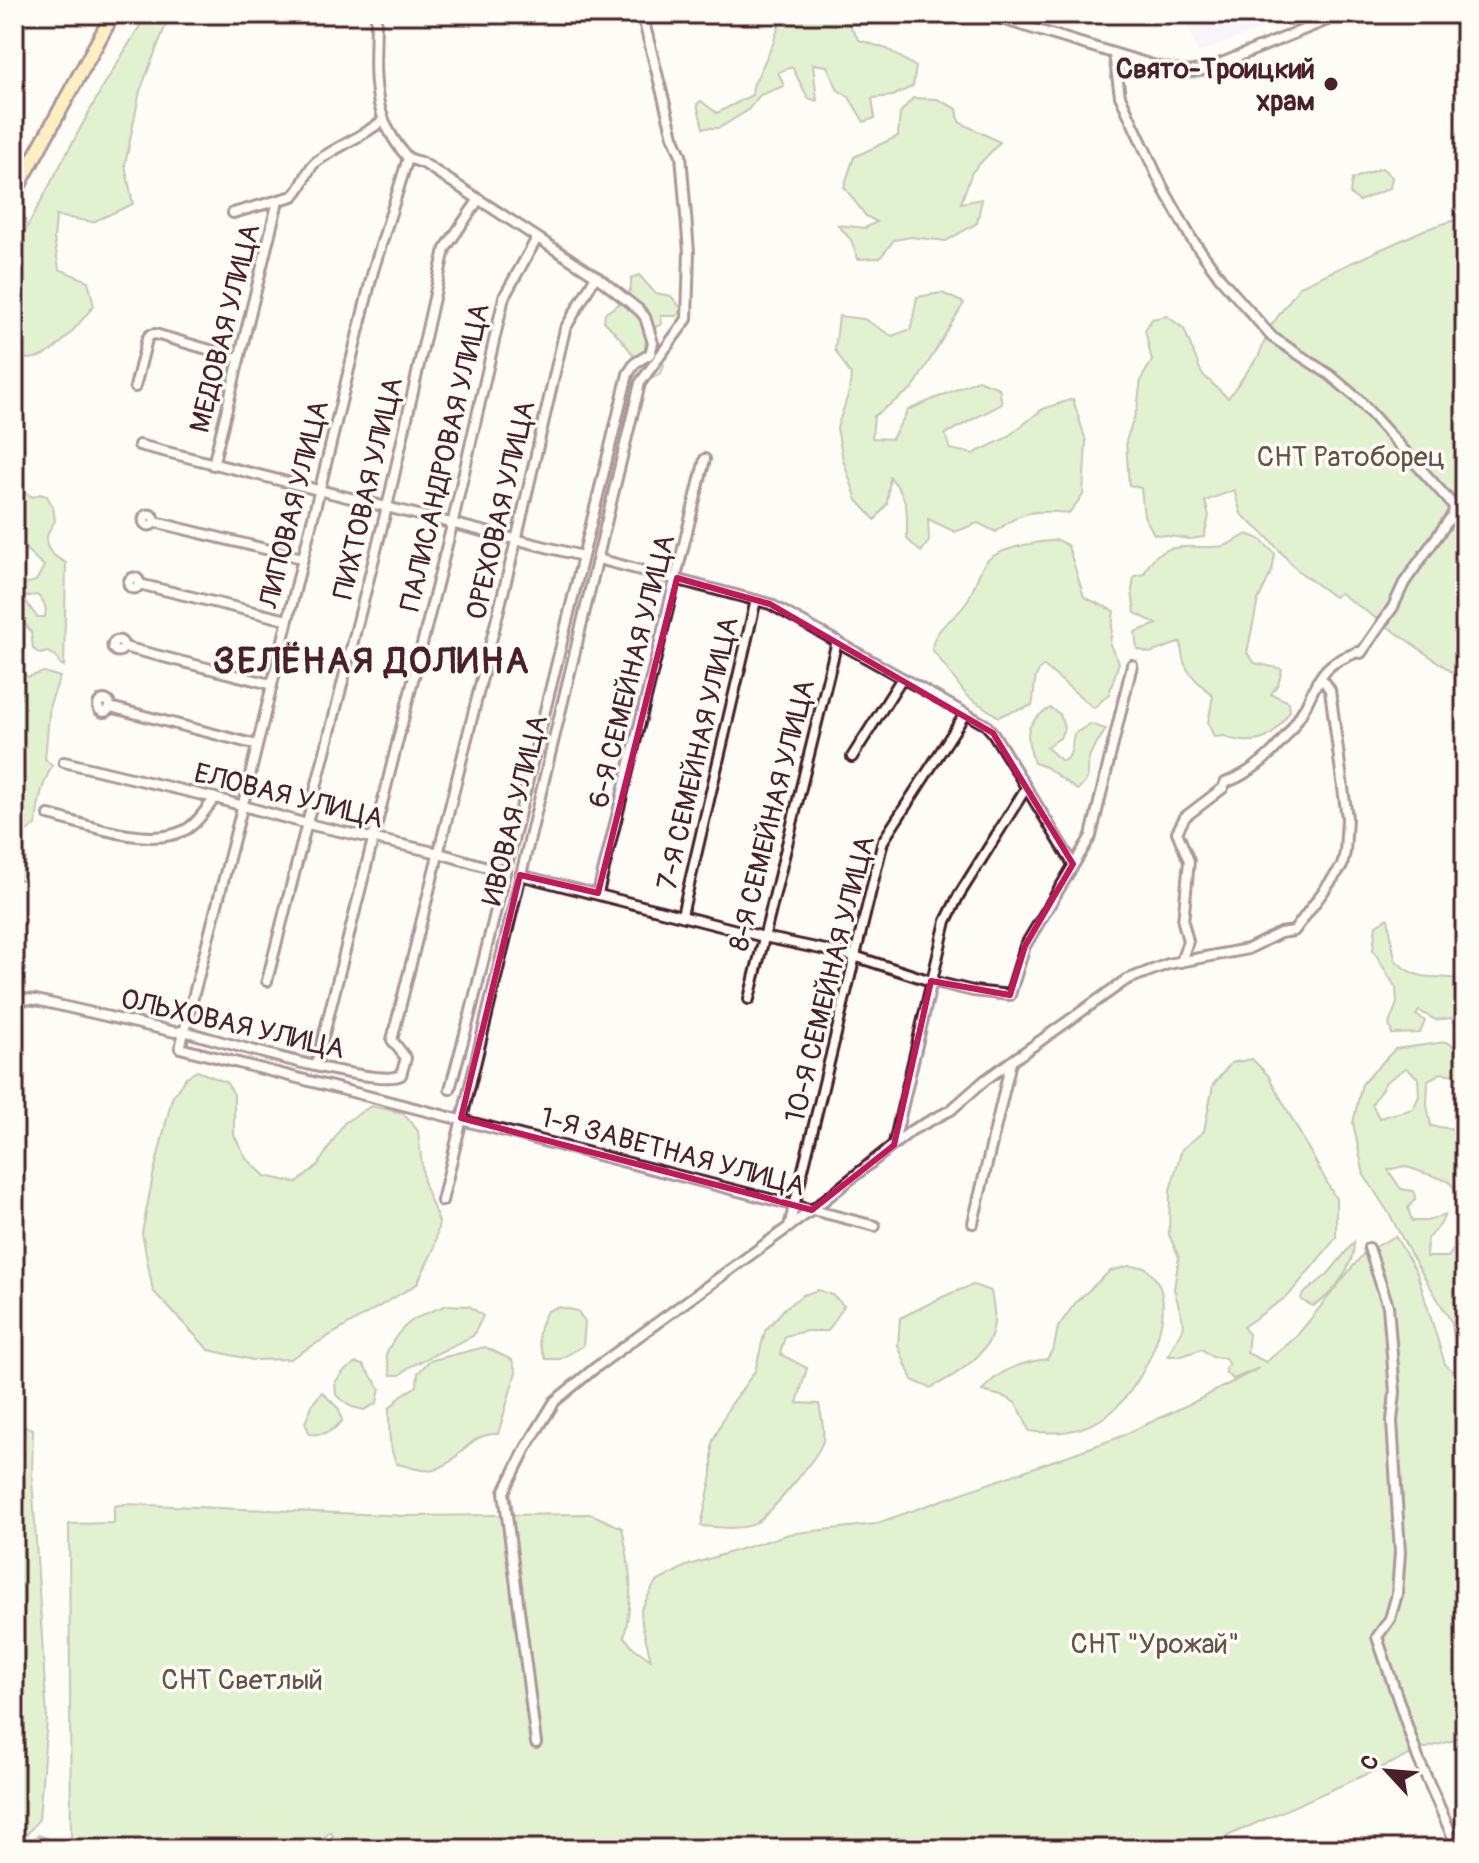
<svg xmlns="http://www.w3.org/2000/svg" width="1479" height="1863" font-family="Pangolin,sans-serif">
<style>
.built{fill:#f0edf8}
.green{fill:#c0e5a0;stroke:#858266;stroke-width:2;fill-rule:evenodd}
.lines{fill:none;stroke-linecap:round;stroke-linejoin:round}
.minor-casing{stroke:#4a1f2b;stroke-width:14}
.highway-casing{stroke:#4a1f2b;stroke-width:18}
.minor{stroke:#fdfcf7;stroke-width:8}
.highway{stroke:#fde080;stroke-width:12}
.marked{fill:none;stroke:#c2185b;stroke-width:6;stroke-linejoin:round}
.poi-dot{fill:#4a1f2b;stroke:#fdfcf7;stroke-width:3}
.labels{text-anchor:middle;stroke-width:7;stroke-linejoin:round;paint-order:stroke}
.poi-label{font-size:28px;font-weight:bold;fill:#4a1f2b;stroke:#fdfcf7;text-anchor:end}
.street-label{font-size:28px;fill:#4a1f2b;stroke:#fdfcf7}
.park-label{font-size:28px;fill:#685048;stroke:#fdfcf7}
.district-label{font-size:36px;font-weight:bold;letter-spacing:2px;fill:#4a1f2b;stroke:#fdfcf7}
</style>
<rect width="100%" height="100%" fill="#fdfcf7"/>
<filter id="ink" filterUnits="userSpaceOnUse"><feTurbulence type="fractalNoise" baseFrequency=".0125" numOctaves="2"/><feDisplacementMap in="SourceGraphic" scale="16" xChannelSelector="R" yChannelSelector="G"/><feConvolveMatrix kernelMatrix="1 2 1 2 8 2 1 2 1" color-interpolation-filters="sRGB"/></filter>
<g filter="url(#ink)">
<path class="built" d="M1183 14H1300L1198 53Z"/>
<g class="green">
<path d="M147 14H170L140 91 125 165 133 204 93 222 56 216 54 239 59 269 88 281 94 306C74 327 47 372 14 355V251L101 90Z"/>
<path d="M783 14H842L859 40 887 49 916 67 913 86 893 96 872 98 875 118 864 122 849 97 838 90 827 66 813 64 817 101 808 98 792 67 778 72 784 86 760 95 747 111 719 128H703L697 104 701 101 717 113 752 95 753 86 773 44Z"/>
<path d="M913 98 937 99 957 109 959 122 1000 142 972 172 961 203 982 199 977 223 946 241 911 237 894 240 880 258 858 259 851 240 838 225 865 228 877 222 866 216 844 187 854 157 898 136 900 113Z"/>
<path d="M1382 168 1392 177 1390 188 1359 201 1350 194 1352 179Z"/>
<path d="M1455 220 1465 236V681L1340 593 1334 597 1296 569 1269 539 1241 514 1234 490 1205 501 1209 516 1204 537 1190 539 1154 534 1144 516 1141 488 1129 485 1126 441 1137 409 1141 379 1152 361 1145 330 1152 319 1167 316 1184 329 1202 374 1228 398 1259 355 1271 326 1300 286 1424 230Z"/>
<path d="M639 275 655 293 671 296 682 309 677 316H661L662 324 647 331 644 355 659 358 664 365 661 373 648 381 636 379 633 364 634 356C625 343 616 333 604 321L605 313C620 304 633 297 631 278Z"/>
<path d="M942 293 964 303 913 388 874 416 872 438 892 439 908 410 978 380 999 388 1002 404 945 434 950 449 973 454 1006 438 1043 409 1073 399 1086 441 1083 495 1069 513C1037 510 1020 510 996 532L978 523 955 532 928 519 929 541 921 552 907 539C907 510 910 501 890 477L887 504 875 520 857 500 843 460 837 428 849 392 851 375 835 350 839 316 864 319 892 336 911 329 917 297Z"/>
<path d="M14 470 23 492 33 497 40 494 47 496 53 507 55 521C40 542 45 552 66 563L64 666 59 663 56 656 48 652 40 654 33 649 31 632 14 609 19 600 27 603 37 617H45C47 607 45 602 37 595L21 597 15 592 20 585 36 581 44 566 21 545 14 547Z"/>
<path d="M1247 534 1260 539 1275 554 1272 571 1258 600 1247 653 1255 663 1282 669 1278 684 1271 694 1289 702 1290 711C1276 731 1270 743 1243 741 1236 740 1231 740 1225 736L1214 737 1208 723 1213 696C1193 677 1181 670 1181 642L1150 653 1137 649 1135 632 1157 624 1135 613 1132 591 1134 576 1144 574C1160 535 1193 551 1224 546 1231 544 1240 538 1247 534Z"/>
<path d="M1058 540 1068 546 1084 597 1114 611 1110 645 1119 662 1109 694 1094 708 1044 666C1031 674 1036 692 1032 705 1020 711 1010 710 999 717L967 696 932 649C935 626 951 623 964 606 973 594 976 579 983 566 993 548 1038 542 1058 540Z"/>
<path d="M14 672 21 673 28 677 44 672 60 677 50 704 45 759 52 766C41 786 38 803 36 825L26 831 14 830V744L20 727 17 710 22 695 14 681Z"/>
<path d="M1050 708 1060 714 1064 728 1060 738 1046 747 1062 761C1074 758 1071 744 1074 734L1090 724 1106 729C1102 737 1095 744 1091 753 1083 769 1096 776 1077 790L1046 767 1034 763C1026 736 1022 724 1050 708Z"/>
<path d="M14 846 26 858 24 880H14Z"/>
<path d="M1388 918 1395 960C1420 986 1438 972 1465 981V1035L1451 1018 1436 1020 1419 1011 1416 1015 1425 1021 1420 1033 1392 1034 1389 1024 1397 1003 1396 988 1373 950 1376 925Z"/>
<path d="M1446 1042 1465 1051V1090L1455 1075 1441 1073 1428 1080 1427 1105 1431 1126 1455 1129 1465 1115V1368L1457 1364 1452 1323 1410 1253 1390 1215 1364 1175 1353 1123 1362 1084 1395 1049ZM1406 1068 1418 1078 1419 1096 1413 1109 1379 1118 1372 1104 1386 1082ZM1404 1166 1448 1181 1460 1194 1463 1236 1448 1257H1426L1427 1239 1440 1225 1445 1215 1427 1221H1412L1408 1208 1415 1199 1414 1191 1401 1189 1388 1170Z"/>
<path d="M1252 1059 1268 1075 1336 1199V1238L1289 1295 1243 1327 1249 1334 1247 1353 1266 1362 1296 1337 1363 1254 1395 1236 1417 1273 1445 1364 1465 1383V1737L1423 1749 1198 1849H696L677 1841 691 1849H319L333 1836 330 1832 312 1849H71L69 1524 114 1523V1506L125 1504 408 1516 591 1514 622 1528C631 1571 634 1593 624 1637L634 1648 651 1660 642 1624 641 1610 655 1583 686 1566 789 1534 875 1524 1117 1438 1194 1402 1259 1368 1233 1379 1226 1373V1367L1229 1365 1225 1358 1212 1357 1202 1349 1182 1356H1168L1184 1325 1174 1289 1179 1257 1169 1235 1170 1190 1182 1149 1204 1131 1213 1085 1231 1063Z"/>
<path d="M197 1071 226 1082 234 1094V1135L246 1158 265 1176 297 1183 318 1165 344 1123 371 1106 403 1113 418 1131 424 1184 439 1222 434 1249 417 1284 290 1359 253 1360 209 1350 153 1291 142 1233 153 1176 172 1098 186 1077Z"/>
<path d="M1354 1242C1355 1264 1334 1295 1313 1306L1301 1300 1302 1295 1328 1274Z"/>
<path d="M1129 1266 1145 1267C1148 1271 1154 1276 1157 1281 1178 1318 1138 1394 1106 1416 1083 1432 1056 1435 1029 1431 1016 1396 1015 1400 982 1391 998 1370 1021 1362 1047 1359L1054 1347 1058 1327 1076 1302 1110 1271Z"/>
<path d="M973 1285 991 1291C993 1304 996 1316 993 1329 989 1355 952 1378 930 1388L912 1380 898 1345 900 1318 949 1294Z"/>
<path d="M818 1290 833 1295 844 1306 828 1331H806L785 1336 780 1354 807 1368 797 1403 819 1404C821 1415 825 1429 823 1441 819 1456 770 1514 756 1523 743 1531 716 1527 701 1526L712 1475V1443L728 1409 755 1371 765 1331 785 1308 803 1295Z"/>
<path d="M447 1305 469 1306 483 1316 473 1336 409 1367 400 1375H391L386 1354C401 1322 415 1317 447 1305Z"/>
<path d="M558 1307 578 1311 585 1322 583 1346 560 1359H546C535 1340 537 1330 547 1311Z"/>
<path d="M485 1347 512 1360 516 1372 498 1434C468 1432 460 1463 434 1470 424 1473 408 1466 397 1464 388 1447 389 1428 389 1409L402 1395 417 1386 418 1373 429 1361Z"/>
<path d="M356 1363 363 1365 380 1388 377 1403 364 1410 352 1407 336 1395 335 1382 344 1371Z"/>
<path d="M322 1392 339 1409 342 1421C332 1432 325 1435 310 1434L305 1423 313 1403Z"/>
<path d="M14 1424 33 1429 32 1477 47 1719 39 1819 15 1849Z"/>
<path d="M38 1835 47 1838 54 1849H23Z"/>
</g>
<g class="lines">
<defs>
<g id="minor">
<path d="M376 14C376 71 367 112 408 158"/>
<path d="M985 14 1159 67 1187 72 1207 69 1342 14"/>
<path d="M1114 54 1120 96 1162 186 1191 238 1221 279 1272 337 1330 375 1357 398 1454 506 1465 509"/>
<path d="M408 158 373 271 242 808 180 1048 875 1226"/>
<path d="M408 158 423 163 596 276 639 310 645 317 653 343 650 354 635 363 628 374 470 1015 450 1089"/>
<path d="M233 213 293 196C305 186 305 170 317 161 338 146 362 137 382 121"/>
<path d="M135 387 147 339 150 335 155 334 238 358"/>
<path d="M139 445 582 556"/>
<path d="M213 465 278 201"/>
<circle cx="149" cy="520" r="5.5"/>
<path d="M155 522 302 558"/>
<path d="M598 559 770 604 986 725 993 733 1073 864"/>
<circle cx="134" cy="583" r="5.5"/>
<path d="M139 584 287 620"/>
<circle cx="118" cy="646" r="5.5"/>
<path d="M124 647 270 684"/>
<circle cx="104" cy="706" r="6"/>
<path d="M110 707 257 745"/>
<path d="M852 757 902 678"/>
<path d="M64 762 215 798 307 824 439 853 504 872"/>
<path d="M49 815C85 824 150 849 185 830 197 824 206 809 215 798"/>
<path d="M520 875 764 937 854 956 931 981 973 991 1010 995 1025 946 1091 836 1132 665"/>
<path d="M598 893 705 459"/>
<path d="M682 915 756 600"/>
<path d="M1181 962 1188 941 1183 922 1189 861 1177 832 1185 817 1223 788 1225 783C1262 769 1288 739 1306 705 1313 691 1320 672 1334 663 1340 659 1349 656 1357 652L1361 653 1393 607 1404 583 1453 514 1454 506"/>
<path d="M267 981 387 507 445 249 479 199"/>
<path d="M14 998 36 1000 175 1032 183 1031C218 1040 378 1089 401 1075L406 1058 392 1040 516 541 565 329 596 276"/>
<path d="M749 999 837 641"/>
<path d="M316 1066 452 525 504 297 537 238"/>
<path d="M894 1143 946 921 959 895 1026 788"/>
<path d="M442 1201 640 383 687 319 689 252 681 155 673 136 642 14"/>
<path d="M973 1223 1011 1062"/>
<path d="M789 1227 883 841 965 714"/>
<path d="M1369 1248 1388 1306 1395 1392 1392 1421 1400 1552 1397 1594 1390 1619 1377 1637 1418 1758 1458 1849"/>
<path d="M536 1743 504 1492 526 1448 555 1401 595 1368 812 1210 912 1130 951 1110 985 1080 1126 980 1168 964 1248 949 1280 933 1294 931 1342 866 1345 852 1347 818 1330 690 1324 681 1317 682"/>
</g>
<path id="highway" d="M14 194 113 14"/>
</defs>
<use href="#minor" class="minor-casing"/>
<use href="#highway" class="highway-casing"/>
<use href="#minor" class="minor"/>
<use href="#highway" class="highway"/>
</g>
</g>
<path d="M0 0H1479V1863H0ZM677 578 770 604 993 733 1073 864 1025 946 1010 995 931 981 894 1145 812 1210 461 1118 520 875 598 893Z" fill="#fdfcf7" fill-opacity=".55" fill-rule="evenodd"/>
<path class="marked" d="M677 578 770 604 993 733 1073 864 1025 946 1010 995 931 981 894 1145 812 1210 461 1118 520 875 598 893Z"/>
<circle class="poi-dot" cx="1331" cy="84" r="8"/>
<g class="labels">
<g class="poi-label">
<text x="1315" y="78">Свято-Троицкий<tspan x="1315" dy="32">храм</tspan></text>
</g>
<g class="street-label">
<text transform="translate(224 328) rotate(-76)" y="10">МЕДОВАЯ УЛИЦА</text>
<text transform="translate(444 457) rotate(-77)" y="10">ПАЛИСАНДРОВАЯ УЛИЦА</text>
<text transform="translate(367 488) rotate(-77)" y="10">ПИХТОВАЯ УЛИЦА</text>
<text transform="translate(293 504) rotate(-76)" y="10">ЛИПОВАЯ УЛИЦА</text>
<text transform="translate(500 510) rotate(-77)" y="10">ОРЕХОВАЯ УЛИЦА</text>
<text transform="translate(631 671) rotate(-76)" y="10">6-Я СЕМЕЙНАЯ УЛИЦА</text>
<text transform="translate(697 753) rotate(-77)" y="10">7-Я СЕМЕЙНАЯ УЛИЦА</text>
<text transform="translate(289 795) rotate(14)" y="10">ЕЛОВАЯ УЛИЦА</text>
<text transform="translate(514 810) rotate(-76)" y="10">ИВОВАЯ УЛИЦА</text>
<text transform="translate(771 815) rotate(-76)" y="10">8-Я СЕМЕЙНАЯ УЛИЦА</text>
<text transform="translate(829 979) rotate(-76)" y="10">10-Я СЕМЕЙНАЯ УЛИЦА</text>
<text transform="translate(233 1023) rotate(13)" y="10">ОЛЬХОВАЯ УЛИЦА</text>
<text transform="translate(673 1151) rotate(15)" y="10">1-Я ЗАВЕТНАЯ УЛИЦА</text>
</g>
<g class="park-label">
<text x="1351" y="466">СНТ Ратоборец</text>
<text x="1155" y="1653">СНТ "Урожай"</text>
<text x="242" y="1689">СНТ Светлый</text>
</g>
<g class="district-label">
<text x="372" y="673">ЗЕЛЁНАЯ ДОЛИНА</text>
</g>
</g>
<rect width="1479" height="1863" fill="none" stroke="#fdfcf7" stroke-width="48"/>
<rect x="24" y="24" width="1431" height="1815" fill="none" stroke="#4a1f2b" stroke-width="3" filter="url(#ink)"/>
<g transform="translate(1387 1771) rotate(296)" stroke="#fdfcf7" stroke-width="6" paint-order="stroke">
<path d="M0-6L14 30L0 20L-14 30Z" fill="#4a1f2b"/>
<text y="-12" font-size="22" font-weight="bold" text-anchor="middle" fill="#4a1f2b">С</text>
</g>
</svg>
